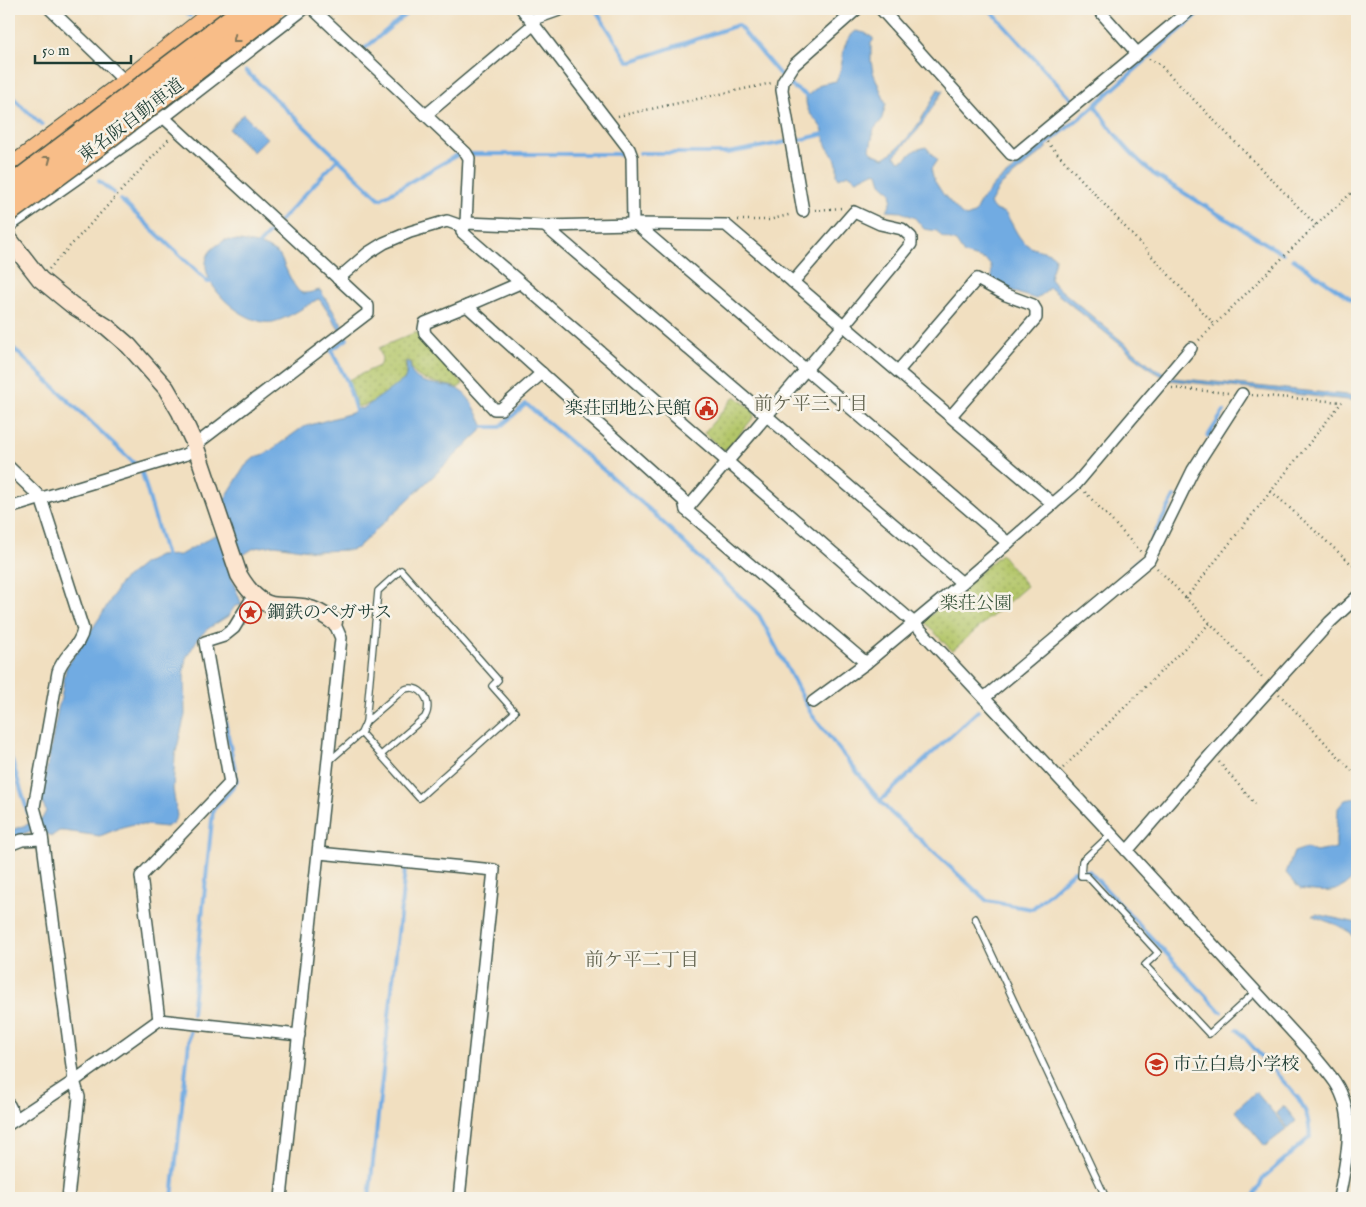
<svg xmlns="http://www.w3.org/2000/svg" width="1366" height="1207" font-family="'IM FELL English','Noto Serif JP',serif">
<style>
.park{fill:url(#park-dots);stroke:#69824e}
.water{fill:#71abe2;stroke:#48748b}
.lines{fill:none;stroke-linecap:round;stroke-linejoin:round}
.stream{stroke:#71abe2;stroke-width:4}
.lane-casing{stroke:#3e5549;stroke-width:8}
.street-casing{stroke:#3e5549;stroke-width:14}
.secondary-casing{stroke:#3e5549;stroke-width:19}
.primary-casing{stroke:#3e5549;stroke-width:21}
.path{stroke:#3e5549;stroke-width:2.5;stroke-dasharray:1 4;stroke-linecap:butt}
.lane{stroke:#fff;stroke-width:5.5}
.street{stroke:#fff;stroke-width:11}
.secondary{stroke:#fce5cf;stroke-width:16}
.primary{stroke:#f8bd88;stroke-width:19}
.highway-bridge-casing{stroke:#3e5549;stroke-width:24;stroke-linecap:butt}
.highway-bridge{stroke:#f8bd88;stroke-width:21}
.oneway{stroke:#81775a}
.labels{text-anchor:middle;stroke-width:5;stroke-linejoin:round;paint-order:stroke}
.street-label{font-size:18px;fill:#1f3d34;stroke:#f7f3e8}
.poi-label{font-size:18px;fill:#1f3d34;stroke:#f7f3e8;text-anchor:start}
.park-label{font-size:18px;fill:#3d583f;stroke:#f7f3e8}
.neighbourhood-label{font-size:19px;fill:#656652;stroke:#f7f3e8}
</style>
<defs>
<pattern id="park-dots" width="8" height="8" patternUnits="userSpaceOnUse" patternTransform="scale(1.25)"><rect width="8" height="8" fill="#b3c669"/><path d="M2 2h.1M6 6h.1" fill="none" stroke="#91a257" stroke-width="1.8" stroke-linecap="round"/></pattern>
</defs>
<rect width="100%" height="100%" fill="#f7f3e8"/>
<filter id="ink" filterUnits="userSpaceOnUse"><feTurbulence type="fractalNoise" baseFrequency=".02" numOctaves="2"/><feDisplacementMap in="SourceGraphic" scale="10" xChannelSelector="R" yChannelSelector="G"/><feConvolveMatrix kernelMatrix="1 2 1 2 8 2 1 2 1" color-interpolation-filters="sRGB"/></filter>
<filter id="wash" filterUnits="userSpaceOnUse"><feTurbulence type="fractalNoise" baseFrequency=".0096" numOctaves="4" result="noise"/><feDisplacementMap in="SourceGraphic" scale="20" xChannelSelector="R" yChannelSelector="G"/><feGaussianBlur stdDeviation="1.12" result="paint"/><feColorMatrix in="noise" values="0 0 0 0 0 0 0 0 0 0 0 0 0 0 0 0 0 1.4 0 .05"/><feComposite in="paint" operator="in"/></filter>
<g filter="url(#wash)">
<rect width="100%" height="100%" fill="#f1dfc0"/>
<g class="park">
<path d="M416 332 463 384 458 388C446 383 417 383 412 369 411 367 411 364 410 361H405L406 376 402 382C392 389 369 408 357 406L348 380 379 366 382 359 379 348Z"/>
<path d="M735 396 754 411V417L727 449 723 450 704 433Z"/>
<path d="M1001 554 1027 586 952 651 924 621Z"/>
</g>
<g class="water">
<path d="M856 31 865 33 873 38V41L871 43V61L873 72 886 104 881 121 874 129 870 149 874 154 884 158C911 141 924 116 938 89L943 91 918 130 894 156 900 161 905 159 915 150 926 147 937 160 931 169 934 180 943 194 961 214 966 217 974 214 981 200 998 181 1014 169 1024 157 1037 150 1044 144 1047 147 1042 152 1000 186 990 204 995 210 1005 213C1013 223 1016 236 1026 244 1035 252 1048 249 1055 257 1055 265 1051 271 1050 279L1055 285 1154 368 1174 378 1357 396V401L1170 380 1153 371 1050 288 1047 289V291L1036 299 1017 293 992 279 991 266 986 260 964 254 956 242 942 237 937 231 924 229 915 218 901 212 887 211 892 199 891 192 881 183 878 173 873 172 857 180 848 174 839 178 837 175C838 158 835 159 827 147 824 142 825 136 823 131 817 117 805 116 806 97L821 84 836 81C847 63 837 45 856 31Z"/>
<path d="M243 114 267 138 253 152 229 129Z"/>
<path d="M225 240C244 241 266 243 280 256 284 264 293 287 300 292 305 295 315 291 320 290L344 328 340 331 320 300 318 299C304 307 289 318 273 322 246 327 195 283 208 255 211 248 219 244 225 240Z"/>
<path d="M406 362H409C411 366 410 369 412 373 422 388 445 382 459 390 471 397 477 412 483 425L481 431 357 548 351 550 315 551 275 545 254 548 240 557 225 561 242 605 235 606 228 616 209 628 199 637 186 658 184 670 185 715 175 756 173 789 177 816 173 823 166 827 134 824 122 827 100 836 64 831H59L52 836 36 829 9 839V831L42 819 46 811 41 799 58 709 61 698 66 668 102 614 121 582 143 564 159 556 180 555 213 536 230 530 221 505 245 466 254 458 267 453 303 427 352 413 359 408 362 409 367 406 405 379 407 370Z"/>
<path d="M1357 798V873C1342 895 1324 893 1300 889L1286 873 1294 852 1306 848 1316 852 1336 848C1335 834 1338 822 1338 808L1345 800Z"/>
<path d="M1316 914 1357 923V944L1351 933 1337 925 1315 917 1313 915Z"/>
<path d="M1256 1092 1287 1129 1265 1146 1235 1110Z"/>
<path d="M1284 1106 1296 1121 1288 1128 1276 1113Z"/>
</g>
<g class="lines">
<g class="stream">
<path d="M182 9 190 16"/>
<path d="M595 9 629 62 738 25 781 76"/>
<path d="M989 9 1073 101"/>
<path d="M363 50 412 9"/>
<path d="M246 71 380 199 459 154"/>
<path d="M787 83 807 96"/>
<path d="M9 94 42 125"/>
<path d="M1095 105C1111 132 1131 155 1155 175L1283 254"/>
<path d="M796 141 824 134"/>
<path d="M1043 147 1086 113 1204 9"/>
<path d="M640 153H728L786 142"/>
<path d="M470 154H619"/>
<path d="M99 181 114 193"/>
<path d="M121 200 208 282H211"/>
<path d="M280 221 338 159"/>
<path d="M258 245 275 227"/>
<path d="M1293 259 1357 303"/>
<path d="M345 336 347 339 331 350 347 381 357 414"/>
<path d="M9 344 137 466"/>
<path d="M483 427H500L526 404 649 509 759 615 812 715 880 801 890 812 987 901 1032 909 1074 871H1089L1221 1012"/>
<path d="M1208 436 1224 411"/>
<path d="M142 473 167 560"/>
<path d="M1149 545 1174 497"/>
<path d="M1132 567 1139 559"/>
<path d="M9 751 28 813"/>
<path d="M880 801 978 711"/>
<path d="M192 1014 213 810 230 791 237 780 217 681"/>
<path d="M1237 1029 1298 1098C1307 1111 1309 1121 1310 1137L1264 1177 1253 1198"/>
<path d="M172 1198 190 1032"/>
<path d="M369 1198 405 870"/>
</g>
</g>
</g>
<g filter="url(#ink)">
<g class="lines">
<defs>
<g id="lane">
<path d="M366 722 403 690C420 682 434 701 425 717L381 755"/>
<path d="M328 762 361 733 419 798 515 712 492 686 498 680 401 570 378 591 366 722 361 733"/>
<path d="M1111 834 1082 861 1081 876H1087L1158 953 1145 965 1209 1034 1255 992"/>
<path d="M975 918 1106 1198"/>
</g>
<g id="street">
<path d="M50 9 130 86"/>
<path d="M313 9 466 153 469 158 466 223"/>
<path d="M522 9 629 149 632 157 633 224"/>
<path d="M881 9 1011 154 1015 155 1191 9"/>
<path d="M1098 9 1137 53"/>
<path d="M531 20 562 9"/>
<path d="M427 114 534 24"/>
<path d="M803 211 782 90 783 82 794 65 857 9"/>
<path d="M636 224 1008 543"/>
<path d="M9 226 163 118 304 9"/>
<path d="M545 226 962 583"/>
<path d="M338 279 368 253 384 243 410 232 447 221 464 227"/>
<path d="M520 283 467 306 684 501 686 510 866 663 962 583 1077 483 1191 348"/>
<path d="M467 306 425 323 424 329 425 334 494 409H501L542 373"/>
<path d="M898 371 977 279 1006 295 1033 305 1036 310V318L951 416"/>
<path d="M9 467 41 498 83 629C81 646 63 655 58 672L34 807 42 836 74 1081 79 1097 68 1198"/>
<path d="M1053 504 726 225 633 224 545 226 466 223 462 232 914 623 1127 851 1311 1052C1319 1062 1328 1072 1335 1082 1358 1117 1346 1160 1339 1198"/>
<path d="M9 508 187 454 195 445 368 313V306L147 102"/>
<path d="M686 510 844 325 911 244V237L902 229 880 224 854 212 793 282"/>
<path d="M984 698 1149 560 1193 470 1242 394"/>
<path d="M813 702 866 663"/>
<path d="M9 845 22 840 42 839"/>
<path d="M1127 851 1212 753 1330 622 1357 597"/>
<path d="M319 853 494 870 459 1198"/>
<path d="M159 1020 141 876 230 783 205 642 224 636 234 628 254 595"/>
<path d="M9 1105 16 1119"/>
<path d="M9 1124 74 1081 159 1020 299 1035"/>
<path d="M281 1198 341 638 334 622"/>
</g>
<path id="secondary" d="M9 239 40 279 72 305 107 327 129 346 166 388 180 412 195 445 239 575C246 587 257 602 272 605 283 607 296 605 307 608 317 610 326 616 334 622"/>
<path id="primary" d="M9 169 126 82 218 9"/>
</defs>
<use href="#lane" class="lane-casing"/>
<use href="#street" class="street-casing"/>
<use href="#secondary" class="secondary-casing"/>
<use href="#primary" class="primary-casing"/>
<g class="path">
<path d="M1149 59 1159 64 1316 225"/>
<path d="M618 116 772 83"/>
<path d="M1047 142 1215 325"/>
<path d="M815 210 842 208"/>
<path d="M738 220H769L792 214"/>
<path d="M49 269 169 139"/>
<path d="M1199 340 1316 225 1357 188"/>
<path d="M1172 388 1229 393"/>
<path d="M1252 395 1342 402"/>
<path d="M1271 491 1357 569"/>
<path d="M1085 492 1141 552"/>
<path d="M1157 568 1264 679"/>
<path d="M1186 598 1342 402"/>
<path d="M1279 694 1357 776"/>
<path d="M1219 762 1255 804"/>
<path d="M1063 768 1210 623"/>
</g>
<use href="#lane" class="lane"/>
<use href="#street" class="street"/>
<use href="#secondary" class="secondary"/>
<use href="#primary" class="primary"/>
<defs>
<g id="highway-bridge">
<path d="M9 188 245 9"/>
<path d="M9 211 93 149 275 9"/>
</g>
</defs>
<use href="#highway-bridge" class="highway-bridge-casing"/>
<use href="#highway-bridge" class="highway-bridge"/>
</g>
<defs><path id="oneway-chevron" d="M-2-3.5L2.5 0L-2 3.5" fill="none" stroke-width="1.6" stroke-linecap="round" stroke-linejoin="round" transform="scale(1.25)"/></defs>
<g class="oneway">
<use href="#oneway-chevron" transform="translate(236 39) rotate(142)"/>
<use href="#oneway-chevron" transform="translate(48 159) rotate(-37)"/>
</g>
</g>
<defs>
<symbol id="civic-ring" viewBox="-11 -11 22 22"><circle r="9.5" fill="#f7f3e8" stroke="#c8321e" stroke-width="1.5"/><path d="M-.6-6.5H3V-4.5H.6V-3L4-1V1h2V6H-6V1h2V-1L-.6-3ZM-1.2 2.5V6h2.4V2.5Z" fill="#c8321e"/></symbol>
<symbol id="sight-ring" viewBox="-11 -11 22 22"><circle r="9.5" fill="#f7f3e8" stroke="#c8321e" stroke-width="1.5"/><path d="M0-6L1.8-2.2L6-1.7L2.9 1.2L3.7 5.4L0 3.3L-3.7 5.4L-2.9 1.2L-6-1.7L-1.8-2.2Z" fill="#c8321e"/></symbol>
<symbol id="school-ring" viewBox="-11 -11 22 22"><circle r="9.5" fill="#f7f3e8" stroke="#c8321e" stroke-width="1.5"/><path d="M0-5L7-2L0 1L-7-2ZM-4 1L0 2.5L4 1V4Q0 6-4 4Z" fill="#c8321e"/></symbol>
</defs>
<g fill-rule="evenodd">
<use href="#civic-ring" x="694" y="396" width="25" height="25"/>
<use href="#sight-ring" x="238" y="600" width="25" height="25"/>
<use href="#school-ring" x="1144" y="1052" width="25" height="25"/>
</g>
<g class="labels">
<g class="street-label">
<text transform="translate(131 120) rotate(-37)" y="6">東名阪自動車道</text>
</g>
<g class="poi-label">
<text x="691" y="414" text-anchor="end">楽荘団地公民館</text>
<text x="267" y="618">鋼鉄のペガサス</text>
<text x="1173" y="1070">市立白鳥小学校</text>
</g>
<g class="park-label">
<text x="976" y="609">楽荘公園</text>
</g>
<g class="neighbourhood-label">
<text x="811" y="410">前ケ平三丁目</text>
<text x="642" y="966">前ケ平二丁目</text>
</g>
</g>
<rect width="1366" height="1207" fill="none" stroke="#f7f3e8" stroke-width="30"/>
<path d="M35 55v8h96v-8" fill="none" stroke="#1f3d34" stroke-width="2.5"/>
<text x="42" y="55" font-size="15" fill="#1f3d34" stroke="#f7f3e8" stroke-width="4" paint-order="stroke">50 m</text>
</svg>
